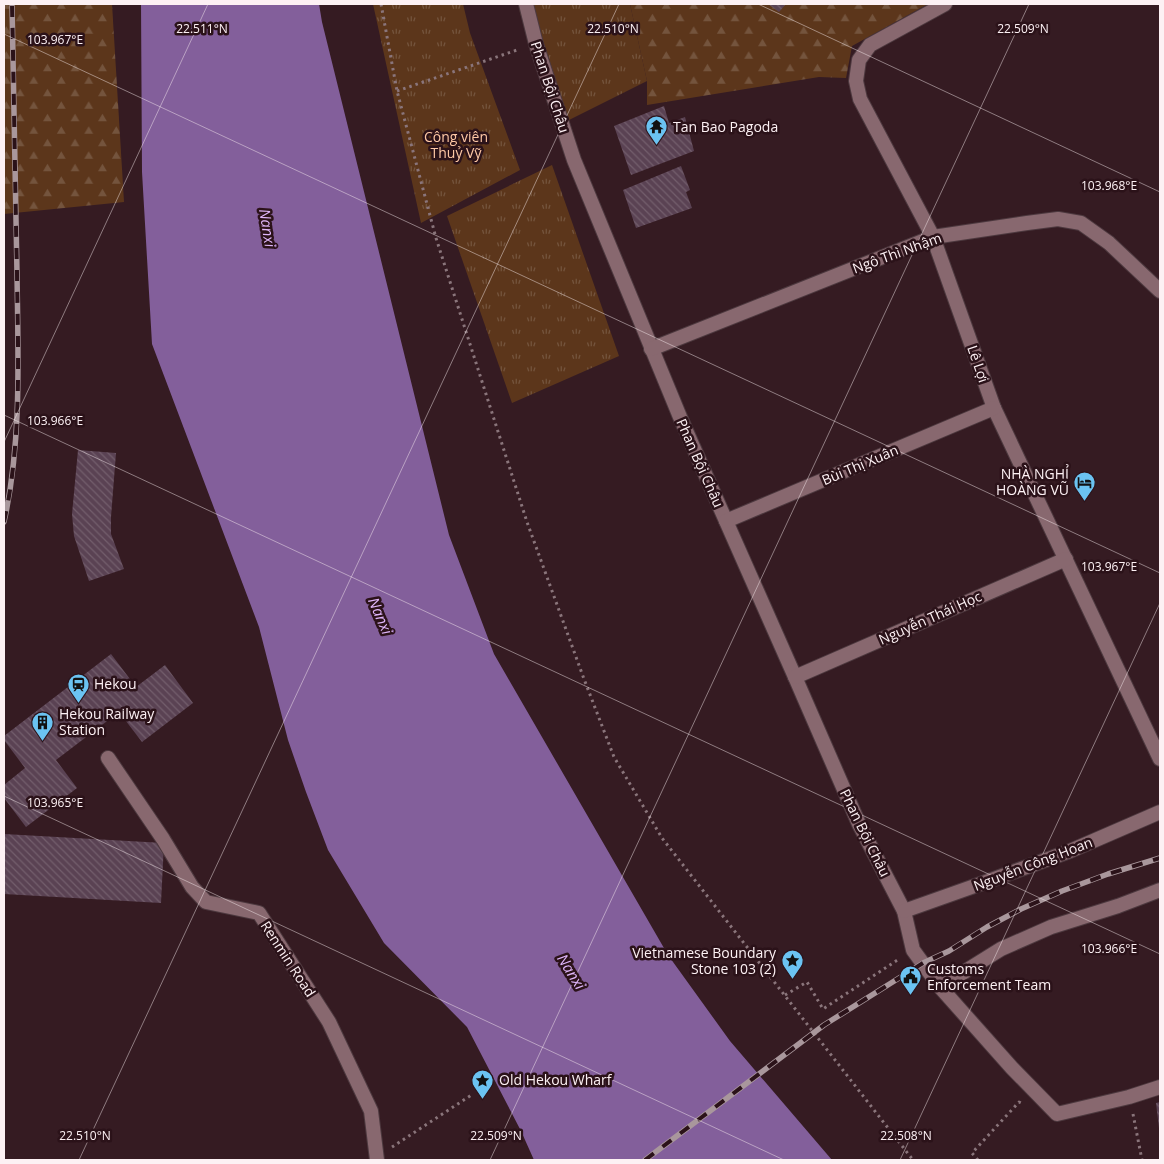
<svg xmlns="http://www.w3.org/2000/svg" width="1164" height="1164" font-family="'Open Sans',sans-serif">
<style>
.forest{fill:url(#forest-firs)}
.park{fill:url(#park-tufts)}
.water{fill:#835f9b}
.building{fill:url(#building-back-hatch)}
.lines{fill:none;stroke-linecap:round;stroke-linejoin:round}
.minor-casing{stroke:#4d393f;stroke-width:16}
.path{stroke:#8a757b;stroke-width:3;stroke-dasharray:2.5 4;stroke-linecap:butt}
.minor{stroke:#88686f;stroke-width:14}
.rail-casing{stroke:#a9979c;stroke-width:5.5}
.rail{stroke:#2b1219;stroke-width:4;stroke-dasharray:11;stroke-linecap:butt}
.ticks{fill:none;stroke:#fdf1f4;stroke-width:1;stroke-opacity:0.45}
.labels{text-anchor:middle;stroke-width:5;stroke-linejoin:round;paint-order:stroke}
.street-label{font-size:14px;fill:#fdf1f4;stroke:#2b1219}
.poi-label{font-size:14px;fill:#fdf1f4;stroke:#2b1219;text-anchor:start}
.park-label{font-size:14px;fill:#fec8a5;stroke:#2b1219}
.water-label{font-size:15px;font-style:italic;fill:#deb5f9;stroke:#2b1219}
.ticks-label{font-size:12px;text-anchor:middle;fill:#fdf1f4;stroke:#2b1219;stroke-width:5;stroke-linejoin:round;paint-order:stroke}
</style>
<defs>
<pattern id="forest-firs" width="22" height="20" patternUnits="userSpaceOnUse" patternTransform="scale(1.25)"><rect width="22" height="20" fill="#5c361b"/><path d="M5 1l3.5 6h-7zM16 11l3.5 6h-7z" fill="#74543d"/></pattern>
<pattern id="park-tufts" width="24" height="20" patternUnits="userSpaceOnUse" patternTransform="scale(1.25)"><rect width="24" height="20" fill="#5c361b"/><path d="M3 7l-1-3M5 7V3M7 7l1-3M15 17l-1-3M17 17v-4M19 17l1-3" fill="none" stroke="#74543d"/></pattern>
<pattern id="building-back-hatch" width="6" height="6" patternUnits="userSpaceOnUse" patternTransform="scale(1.25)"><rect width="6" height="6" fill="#5a4253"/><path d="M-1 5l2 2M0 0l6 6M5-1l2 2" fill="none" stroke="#735e6c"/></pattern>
</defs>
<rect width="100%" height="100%" fill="#351b22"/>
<g class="forest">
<path d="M4 4H112L124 202 4 214Z"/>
<path d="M630 4H928L852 46 846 78 819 77 647 105V81Z"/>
</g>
<g class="park">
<path d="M373 4H463L470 33 520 170 421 223Z"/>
<path d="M519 4H630L647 81 565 122 520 13Z"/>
<path d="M552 165 619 356 512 403 447 216Z"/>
</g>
<path class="water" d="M141 4H319L322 22 449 535 494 654 668 955 730 1041 832 1160H534L521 1131 467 1027 384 943 328 850 306 792 288 740 259 627 152 344 142 172Z"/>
<g class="building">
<path d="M768 4H786L779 12Z"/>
<path d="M664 106 669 123 685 117 694 151 631 175 614 126Z"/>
<path d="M681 166 690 190 686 192 692 208 636 228 623 190Z"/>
<path d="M78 450 116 453 111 517V534L124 569 89 581 74 536 72 514Z"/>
<path d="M111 654 136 687 165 665 193 703 142 742 119 712 56 760 77 788 26 827 4 798V785L25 768 4 740V736Z"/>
<path d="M4 834 164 843 161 903 4 894Z"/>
<path d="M1160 1102V1128H1159L1156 1103Z"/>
</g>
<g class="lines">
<defs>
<g id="minor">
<path d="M526 4 536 44 574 160 680 417 795 677 859 824 904 911 913 950 940 987 1012 1068 1057 1114 1129 1097 1160 1087"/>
<path d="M945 4 870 45 859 60 856 81 860 99 933 237 994 408 1160 759"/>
<path d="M651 349 933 237 1027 223 1058 219 1081 223 1109 243 1160 291"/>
<path d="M726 521 994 408"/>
<path d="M795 677 1066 559"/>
<path d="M108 758 163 839 192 887 206 902 259 913 329 1022 371 1111 377 1160"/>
<path d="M904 911 983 883 1070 851 1160 812"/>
<path d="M940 987 1001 949 1051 927 1118 906 1160 890"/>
</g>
</defs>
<use href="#minor" class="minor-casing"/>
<g class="path">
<path d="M381 4 397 91 436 238 527 522 584 679 614 757 662 838 913 1160"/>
<path d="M397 91 520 49"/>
<path d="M785 995 807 982 823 1009 899 959"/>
<path d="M1133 1114 1142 1160"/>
<path d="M392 1147 473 1094"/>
<path d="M978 1160 972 1153 1019 1102 1021 1103"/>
</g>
<use href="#minor" class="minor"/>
<defs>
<g id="rail">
<path d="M4 522C22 441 18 356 17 273 15 183 14 93 12 4"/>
<path d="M645 1160 824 1025 923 963 949 951 987 927 1021 909 1062 891 1108 874 1160 858"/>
</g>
</defs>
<use href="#rail" class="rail-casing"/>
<use href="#rail" class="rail"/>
</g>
<path class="ticks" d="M758 4 1160 192M4 34 1160 573M4 415 1160 954M4 442 208 4M4 796 784 1160M79 1160 619 4M490 1160 1029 4M900 1160 1160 603"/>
<defs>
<symbol id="temple-pin" viewBox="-11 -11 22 30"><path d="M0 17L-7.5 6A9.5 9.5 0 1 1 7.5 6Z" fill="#6bc3f2" stroke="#2b1219"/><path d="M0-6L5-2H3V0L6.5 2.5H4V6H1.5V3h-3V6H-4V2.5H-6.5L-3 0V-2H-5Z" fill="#111"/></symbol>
<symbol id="hotel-pin" viewBox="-11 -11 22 30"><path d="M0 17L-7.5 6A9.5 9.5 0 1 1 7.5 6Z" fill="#6bc3f2" stroke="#2b1219"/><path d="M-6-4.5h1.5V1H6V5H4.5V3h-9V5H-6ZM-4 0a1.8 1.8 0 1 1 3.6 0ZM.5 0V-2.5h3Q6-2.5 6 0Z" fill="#111"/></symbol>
<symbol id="station-pin" viewBox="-11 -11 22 30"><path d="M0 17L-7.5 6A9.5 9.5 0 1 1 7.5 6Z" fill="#6bc3f2" stroke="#2b1219"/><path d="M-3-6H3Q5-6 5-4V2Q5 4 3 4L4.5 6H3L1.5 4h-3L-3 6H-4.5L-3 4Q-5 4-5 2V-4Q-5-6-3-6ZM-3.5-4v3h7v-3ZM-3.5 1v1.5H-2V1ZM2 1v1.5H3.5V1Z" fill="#111"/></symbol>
<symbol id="building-pin" viewBox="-11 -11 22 30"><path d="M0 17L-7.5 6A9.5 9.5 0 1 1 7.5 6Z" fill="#6bc3f2" stroke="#2b1219"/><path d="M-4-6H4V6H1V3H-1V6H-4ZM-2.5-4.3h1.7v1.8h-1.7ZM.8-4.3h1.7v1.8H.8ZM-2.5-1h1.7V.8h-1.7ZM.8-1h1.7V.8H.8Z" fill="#111"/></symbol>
<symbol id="sight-pin" viewBox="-11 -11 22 30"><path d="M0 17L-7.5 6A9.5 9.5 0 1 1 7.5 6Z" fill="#6bc3f2" stroke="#2b1219"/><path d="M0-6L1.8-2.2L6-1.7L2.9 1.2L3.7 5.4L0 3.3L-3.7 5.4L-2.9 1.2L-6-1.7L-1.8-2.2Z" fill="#111"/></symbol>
<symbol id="civic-pin" viewBox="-11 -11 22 30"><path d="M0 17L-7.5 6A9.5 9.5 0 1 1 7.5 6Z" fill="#6bc3f2" stroke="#2b1219"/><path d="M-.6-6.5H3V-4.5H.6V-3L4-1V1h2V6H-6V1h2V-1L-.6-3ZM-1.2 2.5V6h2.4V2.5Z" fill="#111"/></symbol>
</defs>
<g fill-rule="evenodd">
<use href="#temple-pin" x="644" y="114" width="25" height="34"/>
<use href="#hotel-pin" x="1072" y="470" width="25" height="34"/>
<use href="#station-pin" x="66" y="672" width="25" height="34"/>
<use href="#building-pin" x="30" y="710" width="25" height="34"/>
<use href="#sight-pin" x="780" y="948" width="25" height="34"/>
<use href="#civic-pin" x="898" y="964" width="25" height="34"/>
<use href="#sight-pin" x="470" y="1068" width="25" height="34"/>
</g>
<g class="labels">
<g class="street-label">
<text transform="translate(550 87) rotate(72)" y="5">Phan Bội Châu</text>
<text transform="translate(897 253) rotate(-20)" y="5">Ngô Thì Nhậm</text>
<text transform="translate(978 364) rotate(71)" y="5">Lê Lợi</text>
<text transform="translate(700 463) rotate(66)" y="5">Phan Bội Châu</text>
<text transform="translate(860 465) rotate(-23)" y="5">Bùi Thị Xuân</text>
<text transform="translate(930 618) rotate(-24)" y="5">Nguyễn Thái Học</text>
<text transform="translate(865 833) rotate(64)" y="5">Phan Bội Châu</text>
<text transform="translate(1033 864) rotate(-21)" y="5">Nguyễn Công Hoan</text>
<text transform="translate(288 959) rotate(57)" y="5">Renmin Road</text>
</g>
<g class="poi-label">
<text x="673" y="132">Tan Bao Pagoda</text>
<text x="1069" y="479" text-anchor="end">NHÀ NGHỈ<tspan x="1069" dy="16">HOÀNG VŨ</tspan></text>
<text x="94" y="689">Hekou</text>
<text x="59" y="719">Hekou Railway<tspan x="59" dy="16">Station</tspan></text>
<text x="776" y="958" text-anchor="end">Vietnamese Boundary<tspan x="776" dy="16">Stone 103 (2)</tspan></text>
<text x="927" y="974">Customs<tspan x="927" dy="16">Enforcement Team</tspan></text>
<text x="499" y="1085">Old Hekou Wharf</text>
</g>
<g class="park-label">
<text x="456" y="142">Công viên<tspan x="456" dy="16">Thuỷ Vỹ</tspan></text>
</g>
<g class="water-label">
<text transform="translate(267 228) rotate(81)" y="5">Nanxi</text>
<text transform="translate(380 616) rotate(67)" y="5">Nanxi</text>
<text transform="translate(571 972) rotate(58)" y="5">Nanxi</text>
</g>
</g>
<g class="ticks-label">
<text x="202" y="33">22.511°N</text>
<text x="613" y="33">22.510°N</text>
<text x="1023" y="33">22.509°N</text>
<text x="55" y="44">103.967°E</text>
<text x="1109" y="190">103.968°E</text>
<text x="55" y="425">103.966°E</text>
<text x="1109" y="571">103.967°E</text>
<text x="55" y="807">103.965°E</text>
<text x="1109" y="953">103.966°E</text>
<text x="85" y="1140">22.510°N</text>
<text x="496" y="1140">22.509°N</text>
<text x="906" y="1140">22.508°N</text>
</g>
<rect width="1164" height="1164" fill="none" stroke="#fdf1f4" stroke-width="10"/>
</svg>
